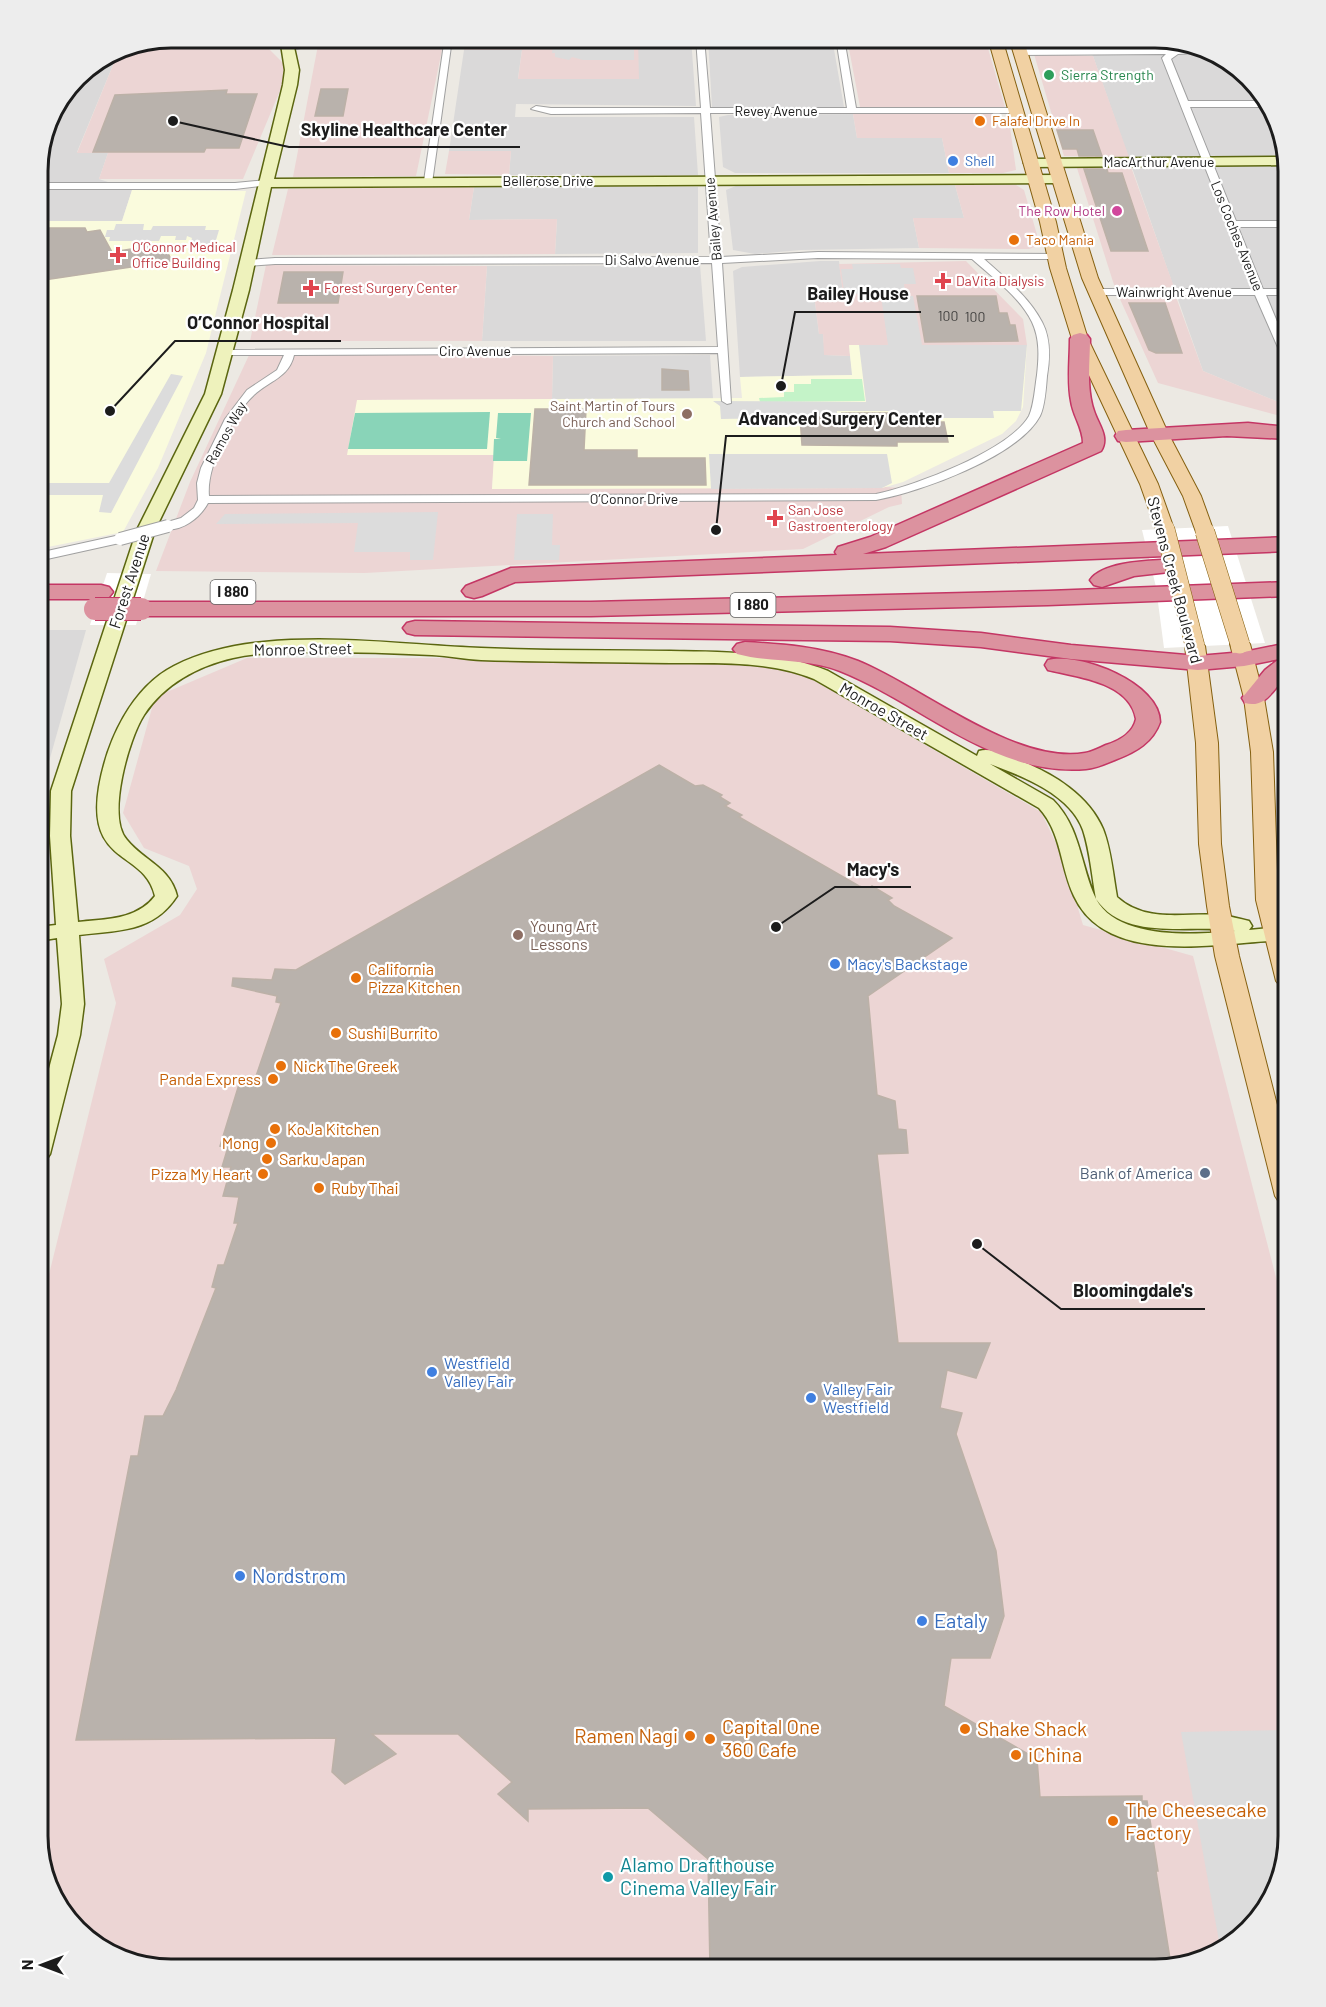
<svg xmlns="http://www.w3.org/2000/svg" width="1326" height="2007" font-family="Barlow,sans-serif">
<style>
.residential{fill:#dad9d9}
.commercial{fill:#ecd5d4}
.education{fill:#fafbdd}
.park{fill:#c4f3c8}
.pitch{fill:#89d4b8}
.parking{fill:#dcdcdc}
.pier{fill:#fff}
.building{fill:#b9b2ac;stroke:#bcb1a7;stroke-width:1.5}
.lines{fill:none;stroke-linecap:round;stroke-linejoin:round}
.street-casing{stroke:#a0a0a0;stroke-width:2}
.secondary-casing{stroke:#5b6610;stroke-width:3}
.primary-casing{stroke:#856010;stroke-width:2}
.highway-casing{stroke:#c43664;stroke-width:3}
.street{fill:#fff;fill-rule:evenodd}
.secondary{fill:#eef2bc;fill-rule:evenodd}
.primary{fill:#f1d1a3;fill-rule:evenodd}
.highway{fill:#dc929f;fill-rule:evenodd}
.street-bridge-casing{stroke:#a0a0a0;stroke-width:14;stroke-linecap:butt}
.primary-bridge-casing{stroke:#856010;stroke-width:20;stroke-linecap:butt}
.highway-bridge-casing{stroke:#c43664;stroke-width:24;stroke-linecap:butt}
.street-bridge{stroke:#fff;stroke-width:12}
.primary-bridge{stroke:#f1d1a3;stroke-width:19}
.highway-bridge{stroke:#dc929f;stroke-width:22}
.leisure-dot{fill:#2e9e5b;stroke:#fff;stroke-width:2}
.food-dot{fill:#e8710a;stroke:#fff;stroke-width:2}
.shop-dot{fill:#3f7fe0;stroke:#fff;stroke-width:2}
.hotel-dot{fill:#d1479c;stroke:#fff;stroke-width:2}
.health-dot{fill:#e0444e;stroke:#fff;stroke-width:2}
.education-dot{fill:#8d6e63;stroke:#fff;stroke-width:2}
.service-dot{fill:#5c6f8a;stroke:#fff;stroke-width:2}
.culture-dot{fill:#0f9aa8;stroke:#fff;stroke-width:2}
.labels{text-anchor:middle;stroke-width:4.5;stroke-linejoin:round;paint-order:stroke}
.far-leisure-label{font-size:14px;fill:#27864d;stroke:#fff;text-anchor:start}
.far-street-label{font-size:14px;fill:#1c1c1c;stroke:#fff}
.far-food-label{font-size:14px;fill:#c56008;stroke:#fff;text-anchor:start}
.far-shop-label{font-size:14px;fill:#366cbe;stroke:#fff;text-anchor:start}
.far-hotel-label{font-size:14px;fill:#b23c85;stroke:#fff;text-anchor:end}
.far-health-label{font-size:14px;fill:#be3a42;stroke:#fff;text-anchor:start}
.number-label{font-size:14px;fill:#434240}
.far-education-label{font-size:14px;fill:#785e54;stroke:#fff;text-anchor:end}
.shield{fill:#fff;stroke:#606060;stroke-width:1.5}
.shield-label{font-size:15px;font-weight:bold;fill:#1c1c1c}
.street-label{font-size:16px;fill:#1c1c1c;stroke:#fff}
.education-label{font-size:16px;fill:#785e54;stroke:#fff;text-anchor:start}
.shop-label{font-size:16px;fill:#366cbe;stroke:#fff;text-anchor:start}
.food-label{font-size:16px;fill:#c56008;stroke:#fff;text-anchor:start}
.service-label{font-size:16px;fill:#4e5e75;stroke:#fff;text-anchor:end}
.near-shop-label{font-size:20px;fill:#366cbe;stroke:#fff;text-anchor:start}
.near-food-label{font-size:20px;fill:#c56008;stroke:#fff;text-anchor:start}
.near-culture-label{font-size:20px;fill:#0d838f;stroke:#fff;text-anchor:start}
.rim{fill:none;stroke:#1c1c1c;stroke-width:3}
.leader{fill:none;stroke:#1c1c1c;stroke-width:2}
.callout-dot{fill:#1c1c1c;stroke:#fff;stroke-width:2}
.callout-label{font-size:18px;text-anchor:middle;font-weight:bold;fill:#1c1c1c;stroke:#fff;stroke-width:4.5;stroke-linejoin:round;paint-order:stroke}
</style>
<rect width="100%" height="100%" fill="#ece9e3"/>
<g class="residential">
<path d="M638 38H691L696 106 516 104 515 117H694L698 175H509L511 151H449L464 50H522L518 78 638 79Z"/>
<path d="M708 38H832L844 107H712Z"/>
<path d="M1083 38H1163L1222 56 1271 105 1288 171V406L1203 371 1093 56 1086 47Z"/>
<path d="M120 48 77 152 108 153 99 179 132 190 122 221H38V163L51 112 77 76Z"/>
<path d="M853 114 857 138H942L949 173H735L723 167 719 117 728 115Z"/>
<path d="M955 185 964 218H913L919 248 801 250 755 254 733 250 726 190 736 186Z"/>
<path d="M474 187H698V253L555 254 557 219 469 220Z"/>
<path d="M820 261H839L843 293 814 294 819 334H823L825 355 850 356 853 375 740 377 733 271 742 267Z"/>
<path d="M700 265 706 341H482L487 266Z"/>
<path d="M710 355 713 399H552L553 356Z"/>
<path d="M38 630H86L38 801Z"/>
<path d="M38 883 46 996 43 1035 38 1053Z"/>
</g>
<g class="commercial">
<path d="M171 38H258L289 69 243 179H99L108 153H77L120 48Z"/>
<path d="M466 38H638L639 79H518L522 50H464Z"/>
<path d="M847 38H985L1005 107H860Z"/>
<path d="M1024 38H1083L1086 47H1027Z"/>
<path d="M318 45H443L416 176 293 177Z"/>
<path d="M1034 54 1093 56 1129 157 1064 156Z"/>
<path d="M990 113 1009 120 1016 170 1003 173H949L942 138H857L853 114Z"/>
<path d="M449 151H511L509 175 445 174Z"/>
<path d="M1131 167 1174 287 1115 288 1077 168Z"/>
<path d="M955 185H1016L1024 190 1040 245 1029 249 919 248 913 218H964Z"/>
<path d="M474 187 469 220 557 219 555 254 272 255 288 189Z"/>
<path d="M966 261 1023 319 1027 345H849L850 356 824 355 823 334H819L814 294 843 293 839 264Z"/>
<path d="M266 265 487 266 482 341H250Z"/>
<path d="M1119 297H1176L1203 371 1288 406V418L1158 383Z"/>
<path d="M250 353 553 356 552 399 357 400 495 455 492 489 885 487 901 488 902 504 889 507 803 549 365 573 156 571 190 482Z"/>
<path d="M247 658H757L796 670 1041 812 1063 858 1083 925 1193 956 1288 1324V1836L1270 1903 1221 1952 1155 1969H163L104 1951 55 1902 38 1836V1319L116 1003 104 959 180 915 197 889 189 866 144 848 123 813 155 697Z"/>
</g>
<g class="education">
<path d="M132 190 246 191 206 353 158 468 123 532 38 549V221H122Z"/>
<path d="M849 345H1027L1023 407 1016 421 1002 434 903 482 882 488 492 489 494 455H347L357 400 742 398 740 377 852 375Z"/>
</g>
<path class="park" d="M811 379H862L865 401 760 402 759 398 784 397V392H794V384H811Z"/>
<g class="pitch">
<path d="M490 412 487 449H348L355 413Z"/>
<path d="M498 413H531L527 461H493L494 439H501L496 438Z"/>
</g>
<g class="parking">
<path d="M593 38H634V60H583L572 57 569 60 555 57V53H552L553 46H558L555 44 593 43Z"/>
<path d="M116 224H144L143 230H151L153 226H206L205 230H219L213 250H188L192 238 187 236 186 240H175L176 236H161L159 241H109L110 237H105L107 230H114Z"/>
<path d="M852 264H900L901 268H913L916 284H904L905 294H856L855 291H844L841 269H853Z"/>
<path d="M881 296H913L922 345H1027L1021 411H993L994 418H892L891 411H837V417L721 419 720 406 713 401 866 402 859 345H888Z"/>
<path d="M171 374 183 376 111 513 99 512 103 495H38V483H109Z"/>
<path d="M709 454H887L892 483 882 488 711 489Z"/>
<path d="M438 512 433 560H410V552H354L358 523 216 524 225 514Z"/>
<path d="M517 514H553L552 545H560L559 560H514Z"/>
<path d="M1288 1730V1836L1270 1903 1221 1952 1181 1732Z"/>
</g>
<g class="pier">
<path d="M1228 526 1265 643 1164 648 1156 587 1142 530Z"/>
<path d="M107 573 151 574 136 625H90Z"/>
</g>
<g class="building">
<path d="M321 89H348L343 116H315Z"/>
<path d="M227 90 226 94H257L239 148H206L204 152H93L115 95Z"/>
<path d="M1057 130H1093L1102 156H1079L1077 149H1063Z"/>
<path d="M1084 169H1107L1108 173H1122L1148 251H1111Z"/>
<path d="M38 228H85L87 232 100 230 112 252 163 244 172 261 38 281Z"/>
<path d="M284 272H343L338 303H278Z"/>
<path d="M917 296H996L999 313H1007L1010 325H1015L1018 341 925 342Z"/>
<path d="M1129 303H1165L1182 353H1156L1149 350Z"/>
<path d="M662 369 688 371 689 390H662Z"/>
<path d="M535 409H586L584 450H637V458H705L706 485H529Z"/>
<path d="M842 413H892L893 423 944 422 948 442H897V446L802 445 800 417H842Z"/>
<path d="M659 765 695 786 703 785 722 795 720 797 730 803 725 806 742 815 739 817 859 886 868 889 872 886 892 898 888 900 894 906 952 938 868 996 877 1095 895 1101 898 1129 906 1130 908 1153 877 1154 898 1343H990L976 1378 947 1370 940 1408 962 1413 956 1434 996 1551 1004 1616 990 1658H951L944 1706 1037 1759 1040 1797 1142 1796V1801H1147L1158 1871H1156L1171 1965 1155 1970 710 1969 708 1859 648 1808 528 1809V1821L498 1794 512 1782 458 1734H372L396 1754 345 1784 332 1772 336 1738 76 1740 131 1456H138L145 1416H163L176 1390 216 1288 212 1287 218 1265H224L238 1223H234L239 1197 223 1196 231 1167H222L228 1147 220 1146 240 1081 254 1082 281 1003 276 1002 277 996 232 986 233 978 272 980 275 969 296 970Z"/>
</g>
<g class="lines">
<defs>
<g id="street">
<path d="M696 38H704L710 108H847L836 38H844L856 108H1019V112L1016 113H710L721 257 818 252 1060 254V258L1056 259H984C1005 278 1029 297 1042 322 1051 339 1050 358 1047 376 1046 388 1045 406 1040 416 1018 457 920 492 876 500L208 503C200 518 182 532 164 529V523L181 518 194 508 198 500 197 483 201 468 225 419 247 390 277 370 284 355H226L222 354V350L718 347 712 263 275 264 248 266 243 263 248 260 275 258 711 257 701 113 551 114 531 109 536 106 551 108H701ZM818 258 972 259C993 278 1019 296 1032 322 1040 339 1039 357 1037 375 1035 387 1034 405 1029 416 1009 451 914 486 876 494L209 496C206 467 232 416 253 396 268 381 289 378 294 355L718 353 722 401 727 404 731 403 722 263Z"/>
<path d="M321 39H452L432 183 424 181 444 44 321 45 287 50 283 47Z"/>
<path d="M1189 46 1211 52 1178 54 1171 59 1188 101H1268L1271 105 1270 107H1190L1236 221H1288V227H1238L1263 289H1288V295H1266L1288 348V362L1283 359 1255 295H1095L1090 292 1095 289H1253L1162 58 1166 54 1019 55 1015 52 1019 49H1175Z"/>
<path d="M266 180 271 183 269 185 235 189H38V183H235Z"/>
<path d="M120 535 126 539 124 542 38 561V553Z"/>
<path d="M38 694 44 698 45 706 38 710Z"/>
<path d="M38 1088H53L61 1093 53 1098H38Z"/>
</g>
<g id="secondary">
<path d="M280 38H292L299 70 297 85 274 179 1059 175 1066 179 1059 183 271 187 249 290 221 394 155 530 71 791 70 836 78 922C105 919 137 920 155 896 145 850 86 866 99 787 107 741 131 688 174 666 202 652 233 645 264 642 337 635 409 645 481 648 544 651 607 650 670 651 724 652 777 651 828 671L977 756 979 751C993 747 1009 757 1023 762 1054 774 1089 796 1103 829 1111 849 1113 875 1117 897 1147 924 1185 912 1221 915 1230 916 1240 919 1249 921L1252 926 1249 930 1288 926V940C1226 941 1108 970 1074 896 1060 867 1062 833 1039 808L814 679C769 661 720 663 671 663 608 662 545 662 481 660 465 659 448 656 432 655 394 653 356 652 319 652 290 652 261 652 233 658 198 666 164 684 144 715 129 738 106 817 127 840 144 861 170 867 177 896 153 933 118 930 79 935L84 1004 80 1035 50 1154 46 1160 38 1162V1110L58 1035 62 1004 57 938 38 941V927L56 925 50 836 51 791 137 530 205 394 233 290 283 85 285 70ZM990 764C1022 776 1070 794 1083 830 1090 851 1092 877 1096 899 1080 865 1081 828 1053 800ZM1096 899C1126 943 1191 923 1235 931 1196 935 1118 940 1096 899Z"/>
<path d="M1285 157 1286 165 1031 167 1024 163 1031 159Z"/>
</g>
<g id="primary">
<path d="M988 38H1002L1056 222 1066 268 1088 339 1158 484 1174 529 1172 533H1158L1156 529 1140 484 1072 339 1050 268 1040 222Z"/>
<path d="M1009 38H1023L1098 278 1168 433 1201 496 1214 532 1212 536H1198L1196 532 1183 496 1150 433 1082 278Z"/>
<path d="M1240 638 1247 640 1250 644 1264 698 1273 752 1278 900 1288 938V988L1280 986 1276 981 1256 900 1251 752 1244 698 1230 644 1233 640Z"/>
<path d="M1195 640 1202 642 1205 646 1218 743 1221 844 1229 906 1239 956 1288 1148V1205L1279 1202 1275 1196 1215 956 1207 906 1199 844 1196 743 1185 646 1188 642Z"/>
</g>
<g id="highway">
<path d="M1080 333 1087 335 1090 339C1090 362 1086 388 1094 411 1098 424 1110 437 1101 451L886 547 863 554 1288 537V551L515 582 482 596 474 598 466 596 462 591 466 586 511 568 837 555 835 552 838 547 870 537 1083 443C1083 428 1073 416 1071 401 1067 381 1070 360 1070 339L1073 335Z"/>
<path d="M1248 423 1288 427V439L1227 436 1126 442 1118 441 1115 436 1118 431 1126 430Z"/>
<path d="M1161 560 1169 562 1172 567 1169 572 1134 576 1102 587 1094 585 1090 580C1102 563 1142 561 1161 560Z"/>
<path d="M1288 582V596L1048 605 591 616H141L133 614 129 609 133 604 141 602H591L1048 591Z"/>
<path d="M38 585H101L109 587 113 592 109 597 101 599H38Z"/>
<path d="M415 621 890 627 981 633 1071 645 1198 656 1244 652 1288 643V674C1274 687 1267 709 1245 703L1242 698 1265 670 1279 659 1244 666 1198 670 1071 659 981 647 890 641 415 635 407 633 403 628 407 623Z"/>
<path d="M745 642C782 644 823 647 858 661 922 687 1015 765 1085 753 1092 752 1099 748 1106 745 1119 741 1133 733 1136 719 1130 682 1077 677 1048 670L1045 665 1048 660C1080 652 1160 683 1160 722 1153 742 1136 752 1117 759 1107 763 1097 768 1086 769 993 777 921 703 840 671 806 658 770 663 737 654L733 649 737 644Z"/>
</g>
</defs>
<use href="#street" class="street-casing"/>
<use href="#secondary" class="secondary-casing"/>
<use href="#primary" class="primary-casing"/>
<use href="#highway" class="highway-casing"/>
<use href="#street" class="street"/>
<use href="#secondary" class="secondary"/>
<use href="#primary" class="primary"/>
<use href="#highway" class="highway"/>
<defs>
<path id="street-bridge" d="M120 539 168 526"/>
<g id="primary-bridge">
<path d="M1165 529 1195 646"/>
<path d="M1205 532 1240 644"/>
</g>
<path id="highway-bridge" d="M95 609H141"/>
</defs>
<use href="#street-bridge" class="street-bridge-casing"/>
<use href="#primary-bridge" class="primary-bridge-casing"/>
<use href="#highway-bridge" class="highway-bridge-casing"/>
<use href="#street-bridge" class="street-bridge"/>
<use href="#primary-bridge" class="primary-bridge"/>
<use href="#highway-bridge" class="highway-bridge"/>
</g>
<circle class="leisure-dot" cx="1049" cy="75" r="6"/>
<g class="food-dot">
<circle cx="980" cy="121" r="6"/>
<circle cx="1014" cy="240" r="6"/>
<circle cx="356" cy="978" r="6"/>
<circle cx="336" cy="1033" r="6"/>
<circle cx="281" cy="1066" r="6"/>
<circle cx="273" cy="1079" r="6"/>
<circle cx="275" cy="1129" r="6"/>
<circle cx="271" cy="1143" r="6"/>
<circle cx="267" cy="1159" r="6"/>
<circle cx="263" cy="1174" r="6"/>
<circle cx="319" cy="1188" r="6"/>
<circle cx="965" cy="1729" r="6"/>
<circle cx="690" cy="1736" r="6"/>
<circle cx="710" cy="1739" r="6"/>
<circle cx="1016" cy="1755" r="6"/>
<circle cx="1113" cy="1821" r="6"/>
</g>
<g class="shop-dot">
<circle cx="953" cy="161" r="6"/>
<circle cx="835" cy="964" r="6"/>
<circle cx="432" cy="1372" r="6"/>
<circle cx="811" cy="1398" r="6"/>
<circle cx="240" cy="1576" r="6"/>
<circle cx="922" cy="1621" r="6"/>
</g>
<circle class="hotel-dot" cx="1117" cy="211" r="6"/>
<g class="health-dot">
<path d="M115 246h6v6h6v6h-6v6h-6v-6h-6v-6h6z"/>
<path d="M940 272h6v6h6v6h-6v6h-6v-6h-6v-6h6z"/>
<path d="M308 279h6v6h6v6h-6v6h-6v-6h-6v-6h6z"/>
<path d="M772 509h6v6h6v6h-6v6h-6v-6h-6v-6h6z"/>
</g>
<g class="education-dot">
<circle cx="687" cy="414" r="6"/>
<circle cx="518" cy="935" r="6"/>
</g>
<circle class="service-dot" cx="1205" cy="1173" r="6"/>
<circle class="culture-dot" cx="608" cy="1877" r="6"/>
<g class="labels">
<g class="far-leisure-label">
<text x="1061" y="80">Sierra Strength</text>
</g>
<g class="far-street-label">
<text x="776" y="116">Revey Avenue</text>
<text x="1159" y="167">MacArthur Avenue</text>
<text x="548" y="186">Bellerose Drive</text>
<text transform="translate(713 219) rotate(-95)" y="5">Bailey Avenue</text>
<text transform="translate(1237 236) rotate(68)" y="5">Los Coches Avenue</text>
<text x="652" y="265">Di Salvo Avenue</text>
<text x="1174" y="297">Wainwright Avenue</text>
<text x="475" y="356">Ciro Avenue</text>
<text transform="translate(226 433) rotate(-61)" y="5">Ramos Way</text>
<text x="634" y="504">O’Connor Drive</text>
</g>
<g class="far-food-label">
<text x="992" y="126">Falafel Drive In</text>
<text x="1026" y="245">Taco Mania</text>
</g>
<g class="far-shop-label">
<text x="965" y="166">Shell</text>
</g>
<g class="far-hotel-label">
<text x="1105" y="216">The Row Hotel</text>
</g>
<g class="far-health-label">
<text x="132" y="252">O’Connor Medical<tspan x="132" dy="16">Office Building</tspan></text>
<text x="956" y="286">DaVita Dialysis</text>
<text x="324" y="293">Forest Surgery Center</text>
<text x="788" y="515">San Jose<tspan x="788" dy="16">Gastroenterology</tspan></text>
</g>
<g class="number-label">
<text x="948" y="321">100</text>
<text x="975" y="322">100</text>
</g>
<g class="far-education-label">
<text x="675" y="411">Saint Martin of Tours<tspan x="675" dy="16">Church and School</tspan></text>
</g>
<g class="shield">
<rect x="210.5" y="580" width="45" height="24" rx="4.5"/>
<rect x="730.5" y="593" width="45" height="24" rx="4.5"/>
</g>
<g class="shield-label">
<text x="233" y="597">I 880</text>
<text x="753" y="610">I 880</text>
</g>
<g class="street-label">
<text transform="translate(1175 580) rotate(75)" y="6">Stevens Creek Boulevard</text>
<text transform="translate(129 581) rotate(-72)" y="6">Forest Avenue</text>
<text transform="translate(303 649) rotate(-1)" y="6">Monroe Street</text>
<text transform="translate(884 711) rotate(30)" y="6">Monroe Street</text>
</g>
<g class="education-label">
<text x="530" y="932">Young Art<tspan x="530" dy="18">Lessons</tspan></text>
</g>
<g class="shop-label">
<text x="847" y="970">Macy's Backstage</text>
<text x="444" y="1369">Westfield<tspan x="444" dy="18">Valley Fair</tspan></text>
<text x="823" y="1395">Valley Fair<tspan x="823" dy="18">Westfield</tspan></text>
</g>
<g class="food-label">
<text x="368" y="975">California<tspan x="368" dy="18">Pizza Kitchen</tspan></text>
<text x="348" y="1039">Sushi Burrito</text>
<text x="293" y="1072">Nick The Greek</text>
<text x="261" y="1085" text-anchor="end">Panda Express</text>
<text x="287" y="1135">KoJa Kitchen</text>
<text x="259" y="1149" text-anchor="end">Mong</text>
<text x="279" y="1165">Sarku Japan</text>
<text x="251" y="1180" text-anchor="end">Pizza My Heart</text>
<text x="331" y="1194">Ruby Thai</text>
</g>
<g class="service-label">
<text x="1193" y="1179">Bank of America</text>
</g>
<g class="near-shop-label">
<text x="252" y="1583">Nordstrom</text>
<text x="934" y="1628">Eataly</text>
</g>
<g class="near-food-label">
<text x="722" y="1734">Capital One<tspan x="722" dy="23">360 Cafe</tspan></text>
<text x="977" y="1736">Shake Shack</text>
<text x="678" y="1743" text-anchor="end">Ramen Nagi</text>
<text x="1028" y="1762">iChina</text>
<text x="1125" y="1817">The Cheesecake<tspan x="1125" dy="23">Factory</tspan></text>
</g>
<g class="near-culture-label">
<text x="620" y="1872">Alamo Drafthouse<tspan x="620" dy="23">Cinema Valley Fair</tspan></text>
</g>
</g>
<path d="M0 0H1326V2007H0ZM171 48H1155A123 123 0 0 1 1278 171V1836A123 123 0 0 1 1155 1959H171A123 123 0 0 1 48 1836V171A123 123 0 0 1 171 48Z" fill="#ededed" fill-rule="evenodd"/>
<path class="rim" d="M171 48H1155A123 123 0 0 1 1278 171V1836A123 123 0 0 1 1155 1959H171A123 123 0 0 1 48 1836V171A123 123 0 0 1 171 48Z"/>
<path class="leader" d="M173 121L289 147H520M781 386L795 312H921M110 411L175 341H341M716 530L726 436H954M776 927L835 887H911M977 1244L1061 1309H1205"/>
<g class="callout-dot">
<circle cx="173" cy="121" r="6"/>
<circle cx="781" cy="386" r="6"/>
<circle cx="110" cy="411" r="6"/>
<circle cx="716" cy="530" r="6"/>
<circle cx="776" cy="927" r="6"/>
<circle cx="977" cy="1244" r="6"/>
</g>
<g class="callout-label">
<text x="404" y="136">Skyline Healthcare Center</text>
<text x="858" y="300">Bailey House</text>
<text x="258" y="329">O’Connor Hospital</text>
<text x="840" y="425">Advanced Surgery Center</text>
<text x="873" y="876">Macy's</text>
<text x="1133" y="1297">Bloomingdale's</text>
</g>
<g transform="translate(42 1965) rotate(270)" stroke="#ffffff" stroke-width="4.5" paint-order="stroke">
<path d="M0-4.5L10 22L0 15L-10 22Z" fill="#1c1c1c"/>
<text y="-9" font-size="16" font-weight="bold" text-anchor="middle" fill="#1c1c1c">N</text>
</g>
</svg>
